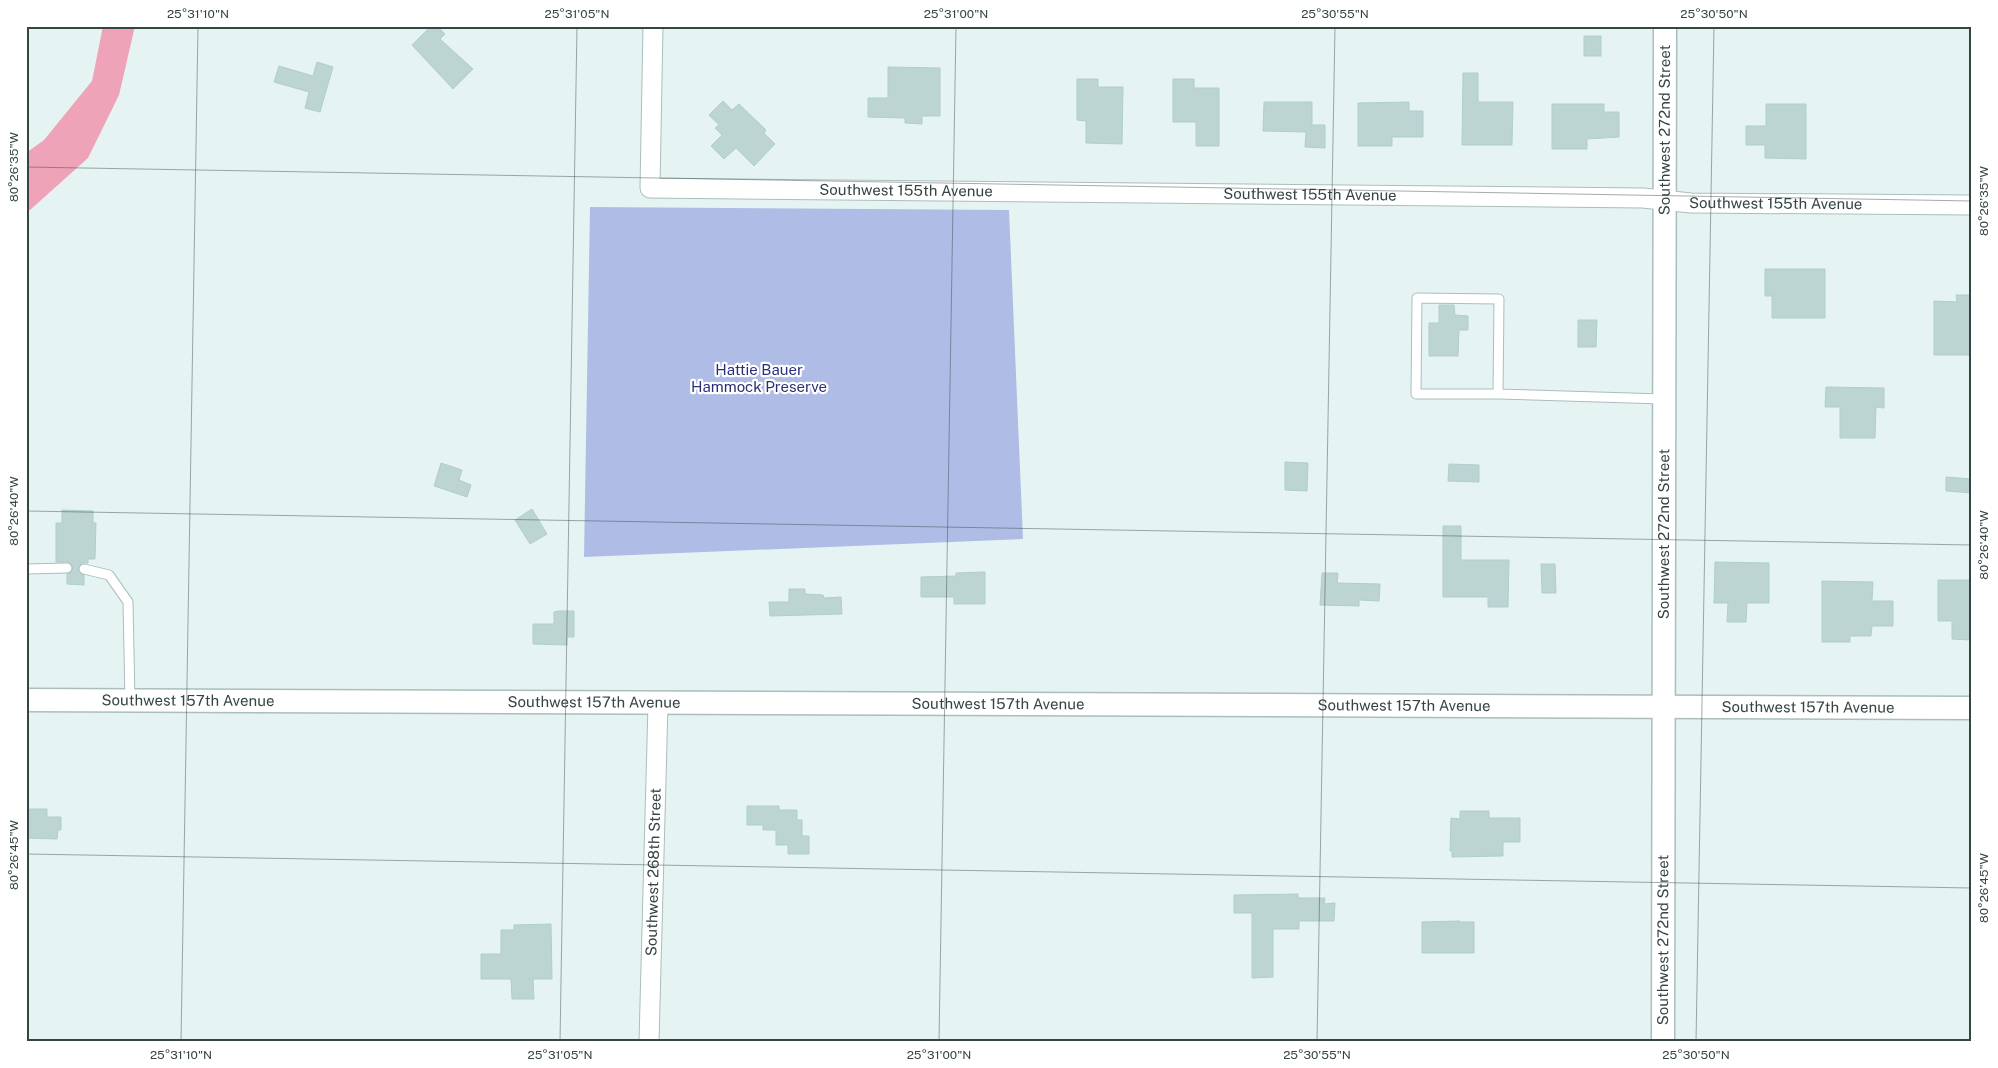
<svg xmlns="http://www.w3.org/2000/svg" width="1998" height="1068" font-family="'Public Sans',sans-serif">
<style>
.green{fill:#afbde6}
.water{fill:#efa3b8}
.building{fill:#bcd4d2;stroke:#afcfcc}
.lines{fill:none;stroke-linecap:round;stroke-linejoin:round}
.service-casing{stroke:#a9bebd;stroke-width:11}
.minor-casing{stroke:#a9bebd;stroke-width:21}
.tertiary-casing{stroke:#a9bebd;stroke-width:25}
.service{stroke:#fff;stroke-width:9}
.minor{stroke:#fff;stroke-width:19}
.tertiary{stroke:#fff;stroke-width:22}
.ticks{fill:none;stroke:#354544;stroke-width:1;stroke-opacity:0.45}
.labels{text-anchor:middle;stroke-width:4.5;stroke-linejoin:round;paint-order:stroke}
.street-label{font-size:15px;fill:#354544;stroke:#fff}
.park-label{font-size:15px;fill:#2a2f76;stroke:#fff}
.neatline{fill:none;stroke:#354544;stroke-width:2}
.ticks-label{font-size:12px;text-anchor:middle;fill:#354544}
</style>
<rect width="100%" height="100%" fill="#e6f3f3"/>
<path class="green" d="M590 207 1009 210 1023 539 584 557Z"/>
<path class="water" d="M103 26H135L119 95 88 158 30 210 26 211V153L44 140 92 81Z"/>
<g class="building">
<path d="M431 26H437L445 34 440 39 473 69 453 89 412 45Z"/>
<rect x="1584" y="36" width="17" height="20"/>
<path d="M317 62 333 67 320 112 305 108 309 92 274 82 279 66 313 76Z"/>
<path d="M888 67 940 68V116H922V124L905 123V118L868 117V98H888Z"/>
<path d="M1463 73H1478V102H1513L1512 145H1462Z"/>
<path d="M1077 79H1098V87H1123L1122 144 1086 143V121L1077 120Z"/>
<path d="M1173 79H1194V88H1219V146H1196V122H1173Z"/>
<path d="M723 101 732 110 739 104 766 130 764 133 775 144 754 166 736 148 724 159 711 146 722 135 715 128 719 125 709 115Z"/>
<path d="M1264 102H1312V125H1325V148L1305 147 1306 132 1263 131Z"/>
<path d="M1409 102V111H1423V137H1392V146H1358V103Z"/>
<path d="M1552 104H1604V112H1619V137L1587 139V149H1552Z"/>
<path d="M1766 104H1806V159L1765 158V145H1746V126H1766Z"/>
<path d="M1765 269H1825V318H1772V296H1765Z"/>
<path d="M1956 295H1972V355H1934V301L1957 302Z"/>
<path d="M1439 305H1454L1455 315 1468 316V330H1459L1458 356H1429V323H1439Z"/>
<path d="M1578 320H1597L1596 347H1578Z"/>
<path d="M1826 387 1884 388V408L1876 407 1875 438H1840V407H1825Z"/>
<path d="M1285 462 1308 463 1307 491 1285 490Z"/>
<path d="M441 463 462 470 459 480 471 485 467 497 434 486Z"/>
<path d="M1449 464 1479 465V482L1448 481Z"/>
<path d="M1946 477 1972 479V493L1946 491Z"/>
<path d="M532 509 547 534 530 544 515 520Z"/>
<path d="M62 510 93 511V523H96L95 559H88V563H82L78 567 79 573 84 575V585L67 584V574L72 571 73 565 67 562H56V523H62Z"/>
<path d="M1443 526H1461V560H1509L1508 607H1488V597H1443Z"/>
<path d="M1715 562 1769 563V603H1747L1746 622H1727L1728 603H1714Z"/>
<path d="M1541 564H1555L1556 593H1542Z"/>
<path d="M985 572V604H954V597H921V577L956 576V573Z"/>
<path d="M1322 573H1338L1337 583 1380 584 1379 601 1359 600V606L1320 605Z"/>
<path d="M1938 580H1972L1971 640 1952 639V621H1938Z"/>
<path d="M1822 581 1873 582 1872 601H1893V626H1872L1871 636H1850V642H1822Z"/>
<path d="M789 589H805V594L823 595 824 598 841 597 842 614 770 616 769 602H789Z"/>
<path d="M558 611H574V637H567V645L533 644V624H554V612Z"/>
<path d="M747 806H779V810H797V820H802V836H809V854H788V845H776V830H763V825H747Z"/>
<path d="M27 809H47V817H61V830H58L57 839 26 838Z"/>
<path d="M1460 811H1489V818H1520V842H1503V856L1452 857V851H1450L1451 818 1460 819Z"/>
<path d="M1298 894V898H1325L1324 904 1335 903 1334 921H1299V929H1273V977L1252 978V913H1234V895Z"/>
<path d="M1460 921V922H1474V953H1422V922Z"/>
<path d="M551 924 552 979H533L534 999H512L511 979H481V954H501V930H514V925Z"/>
</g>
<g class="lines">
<defs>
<g id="service">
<path d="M1498 394 1499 299 1417 298 1416 394H1498L1663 399"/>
<path d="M26 569 67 568"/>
<path d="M84 569 109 575 128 602 130 701"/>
</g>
<g id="minor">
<path id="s1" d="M653 26 650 188 1643 198 1691 203 1972 205"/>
<path id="s2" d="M649 1042 658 704"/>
</g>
<g id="tertiary">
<path id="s3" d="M26 700 1972 708"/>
<path id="s4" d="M1663 1042 1665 26"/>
</g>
</defs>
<use href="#service" class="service-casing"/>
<use href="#minor" class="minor-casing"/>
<use href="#tertiary" class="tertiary-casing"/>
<use href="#service" class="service"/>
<use href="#minor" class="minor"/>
<use href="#tertiary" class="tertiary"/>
</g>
<path class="ticks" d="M26 167 1972 201M26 511 1972 545M26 854 1972 888M181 1042 198 26M560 1042 577 26M939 1042 956 26M1317 1042 1335 26M1696 1042 1714 26"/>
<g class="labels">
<g class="street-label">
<text dy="5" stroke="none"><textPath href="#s4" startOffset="912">Southwest 272nd Street</textPath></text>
<text dy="5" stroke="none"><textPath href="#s1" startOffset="418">Southwest 155th Avenue</textPath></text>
<text dy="5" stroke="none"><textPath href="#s1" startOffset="822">Southwest 155th Avenue</textPath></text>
<text dy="5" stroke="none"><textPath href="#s1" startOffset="1288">Southwest 155th Avenue</textPath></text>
<text dy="5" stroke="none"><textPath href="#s4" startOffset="508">Southwest 272nd Street</textPath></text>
<text dy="5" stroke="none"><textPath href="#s3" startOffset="162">Southwest 157th Avenue</textPath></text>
<text dy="5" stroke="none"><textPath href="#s3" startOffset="568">Southwest 157th Avenue</textPath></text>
<text dy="5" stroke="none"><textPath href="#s3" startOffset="972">Southwest 157th Avenue</textPath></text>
<text dy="5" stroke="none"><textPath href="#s3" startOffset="1378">Southwest 157th Avenue</textPath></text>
<text dy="5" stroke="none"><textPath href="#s3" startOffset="1782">Southwest 157th Avenue</textPath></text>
<text dy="5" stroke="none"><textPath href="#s2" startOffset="170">Southwest 268th Street</textPath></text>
<text dy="5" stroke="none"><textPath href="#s4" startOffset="102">Southwest 272nd Street</textPath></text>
</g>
<g class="park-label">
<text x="759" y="375">Hattie Bauer<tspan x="759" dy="17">Hammock Preserve</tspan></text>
</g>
</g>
<rect width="1998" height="1068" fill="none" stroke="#ffffff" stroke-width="55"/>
<rect x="28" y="28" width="1942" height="1012" class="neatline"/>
<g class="ticks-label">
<text x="198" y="18">25°31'10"N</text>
<text x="577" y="18">25°31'05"N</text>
<text x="956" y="18">25°31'00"N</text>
<text x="1335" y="18">25°30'55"N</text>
<text x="1714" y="18">25°30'50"N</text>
<text transform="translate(14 167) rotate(-90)" y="4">80°26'35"W</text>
<text transform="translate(1984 201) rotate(-90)" y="4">80°26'35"W</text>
<text transform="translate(14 511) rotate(-90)" y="4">80°26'40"W</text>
<text transform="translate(1984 545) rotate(-90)" y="4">80°26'40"W</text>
<text transform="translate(14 855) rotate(-90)" y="4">80°26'45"W</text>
<text transform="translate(1984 888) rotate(-90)" y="4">80°26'45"W</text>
<text x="181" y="1059">25°31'10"N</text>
<text x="560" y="1059">25°31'05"N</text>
<text x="939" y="1059">25°31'00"N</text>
<text x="1317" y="1059">25°30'55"N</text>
<text x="1696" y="1059">25°30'50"N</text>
</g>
</svg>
